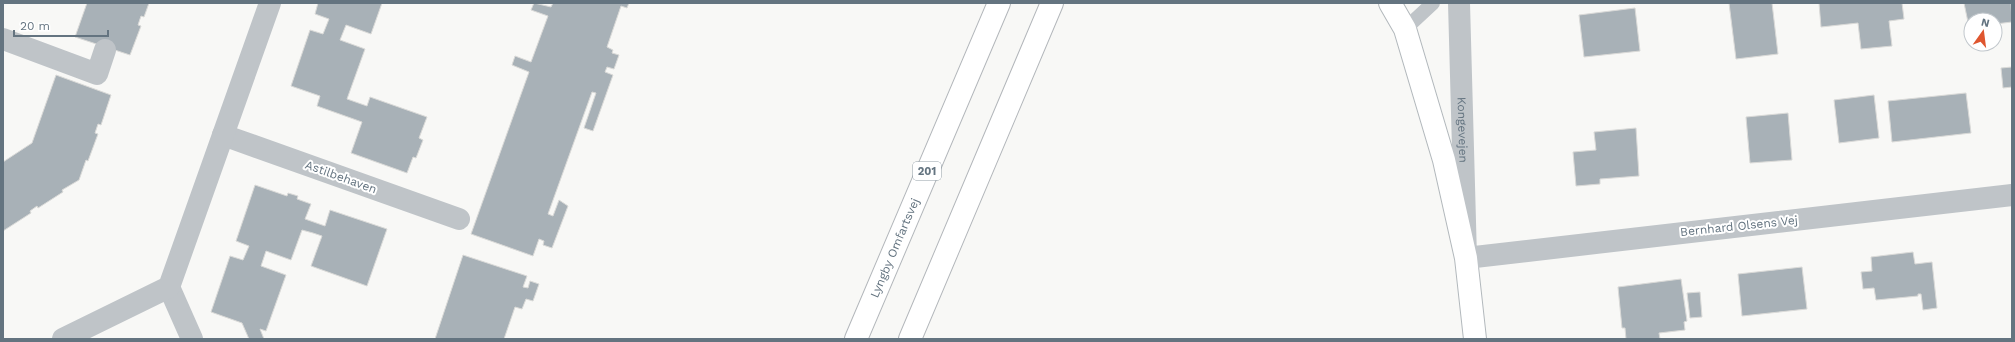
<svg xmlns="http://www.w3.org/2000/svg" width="2015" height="342" font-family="'Work Sans',sans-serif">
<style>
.building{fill:#a8b1b7;stroke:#dadad8}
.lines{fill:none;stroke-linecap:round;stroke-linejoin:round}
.secondary-casing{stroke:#b2b8bc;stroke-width:24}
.highway-casing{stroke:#b3b7bb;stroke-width:24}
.lane{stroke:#bfc4c8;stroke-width:14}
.street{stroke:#bfc4c8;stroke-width:22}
.secondary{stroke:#fff;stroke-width:22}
.highway{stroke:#fff;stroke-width:22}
.labels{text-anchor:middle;stroke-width:4;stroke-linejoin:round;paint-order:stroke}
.shield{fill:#fff;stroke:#929ea6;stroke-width:1}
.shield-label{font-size:11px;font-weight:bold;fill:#647480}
.street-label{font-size:12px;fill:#647480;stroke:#fff}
</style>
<rect width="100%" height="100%" fill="#f8f8f6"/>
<g class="building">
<path d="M87 3H149L144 17 141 16 138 25 141 26 130 55 75 37Z"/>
<path d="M318 3H382L371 34 346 25 340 40 365 49 347 99 367 106 370 97 427 117 419 138 423 140 416 158 413 157 407 173 351 153 362 122 317 106 320 96 291 86 310 30 323 34 329 19 315 14Z"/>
<path d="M534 3 551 7 553 3H629L627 8 621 6 607 47 613 50 612 53 619 55 614 69 607 67 605 72 613 75 593 131 584 128 596 93 592 92 548 214 553 216 559 200 568 206 552 248 543 245 544 241 539 239 533 256 471 234 529 72 512 65 515 56 531 62 548 16 531 10Z"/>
<path d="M1729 3H1772L1778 54 1736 59Z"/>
<path d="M1819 3H1902L1904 19 1889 21 1892 46 1861 49 1858 23 1821 27Z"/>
<path d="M1964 3H2011L2012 22 1995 24V20H1971V27H1969Z"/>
<path d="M1635 8 1640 51 1584 57 1579 15Z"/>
<path d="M2012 67V87L2003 88 2001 68Z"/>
<path d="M56 75 111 95 101 125 98 124 95 133 98 134 88 161 86 160 79 180 62 190 63 192 38 208 37 206 30 211 31 213 3 231V162L32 143Z"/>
<path d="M1966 93 1971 133 1892 142 1888 101Z"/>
<path d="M1874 95 1879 138 1839 143 1834 100Z"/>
<path d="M1788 113 1792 160 1750 163 1746 117Z"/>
<path d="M1636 128 1639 176 1600 179V184L1576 186 1573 152 1596 150 1594 132Z"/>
<path d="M255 185 287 196 288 193 298 196 297 199 311 204 305 219 325 226 330 210 387 229 367 286 311 266 322 236 313 233 302 230 291 260 266 251 261 266 286 275 266 331 260 329 264 339H249L242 323 211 312 230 256 243 260 249 246 236 241Z"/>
<path d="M1913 252 1915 264 1932 262 1937 308 1923 310 1921 294H1918V296L1876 300 1874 288 1863 289 1861 272 1872 271 1871 257Z"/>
<path d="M463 255 527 276 523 287 528 288 530 281 539 284 533 301 526 299 522 309 515 307 504 339H435Z"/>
<path d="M1802 267 1807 309 1742 316 1738 274Z"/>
<path d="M1681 279 1687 321 1684 322 1685 330 1659 333 1660 339H1626L1625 328H1622L1618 287Z"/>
<path d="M1700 292 1702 317 1690 318 1687 293Z"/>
</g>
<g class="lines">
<defs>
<path id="secondary" d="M1390 3 1405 29 1444 160 1466 258 1475 339"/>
<g id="highway">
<path id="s2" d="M856 339 999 3"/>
<path d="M910 339 1052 3"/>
</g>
</defs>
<use href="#secondary" class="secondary-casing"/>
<use href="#highway" class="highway-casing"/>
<path class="lane" d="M1405 29 1433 3"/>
<g class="street">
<path id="s1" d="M1459 3 1466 258 2012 195"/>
<path d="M3 39 97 74 105 50"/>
<path d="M223 135 459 219"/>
<path d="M169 287 192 339"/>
<path d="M63 339 169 287 270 3"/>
</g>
<use href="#secondary" class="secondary"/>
<use href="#highway" class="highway"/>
</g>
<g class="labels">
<rect class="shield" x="913" y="162" width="28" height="18" rx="3"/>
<g class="shield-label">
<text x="927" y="175">201</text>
</g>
<g class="street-label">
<text dy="4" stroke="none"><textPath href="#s1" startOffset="127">Kongevejen</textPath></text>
<text transform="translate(341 177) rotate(20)" y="4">Astilbehaven</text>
<text transform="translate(1739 226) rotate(-6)" y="4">Bernhard Olsens Vej</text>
<text dy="4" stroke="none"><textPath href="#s2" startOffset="99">Lyngby Omfartsvej</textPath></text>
</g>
</g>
<rect width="2015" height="342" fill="none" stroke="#647480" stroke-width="8"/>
<g transform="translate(1983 32) rotate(14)"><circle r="19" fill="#ffffff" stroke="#c1c7cc"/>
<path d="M0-3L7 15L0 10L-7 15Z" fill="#df562f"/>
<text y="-6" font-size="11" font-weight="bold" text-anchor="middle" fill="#647480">N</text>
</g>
<path d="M14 30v6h94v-6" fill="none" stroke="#647480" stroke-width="2"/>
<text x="20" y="30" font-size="12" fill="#647480" stroke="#ffffff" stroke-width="3" paint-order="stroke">20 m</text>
</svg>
